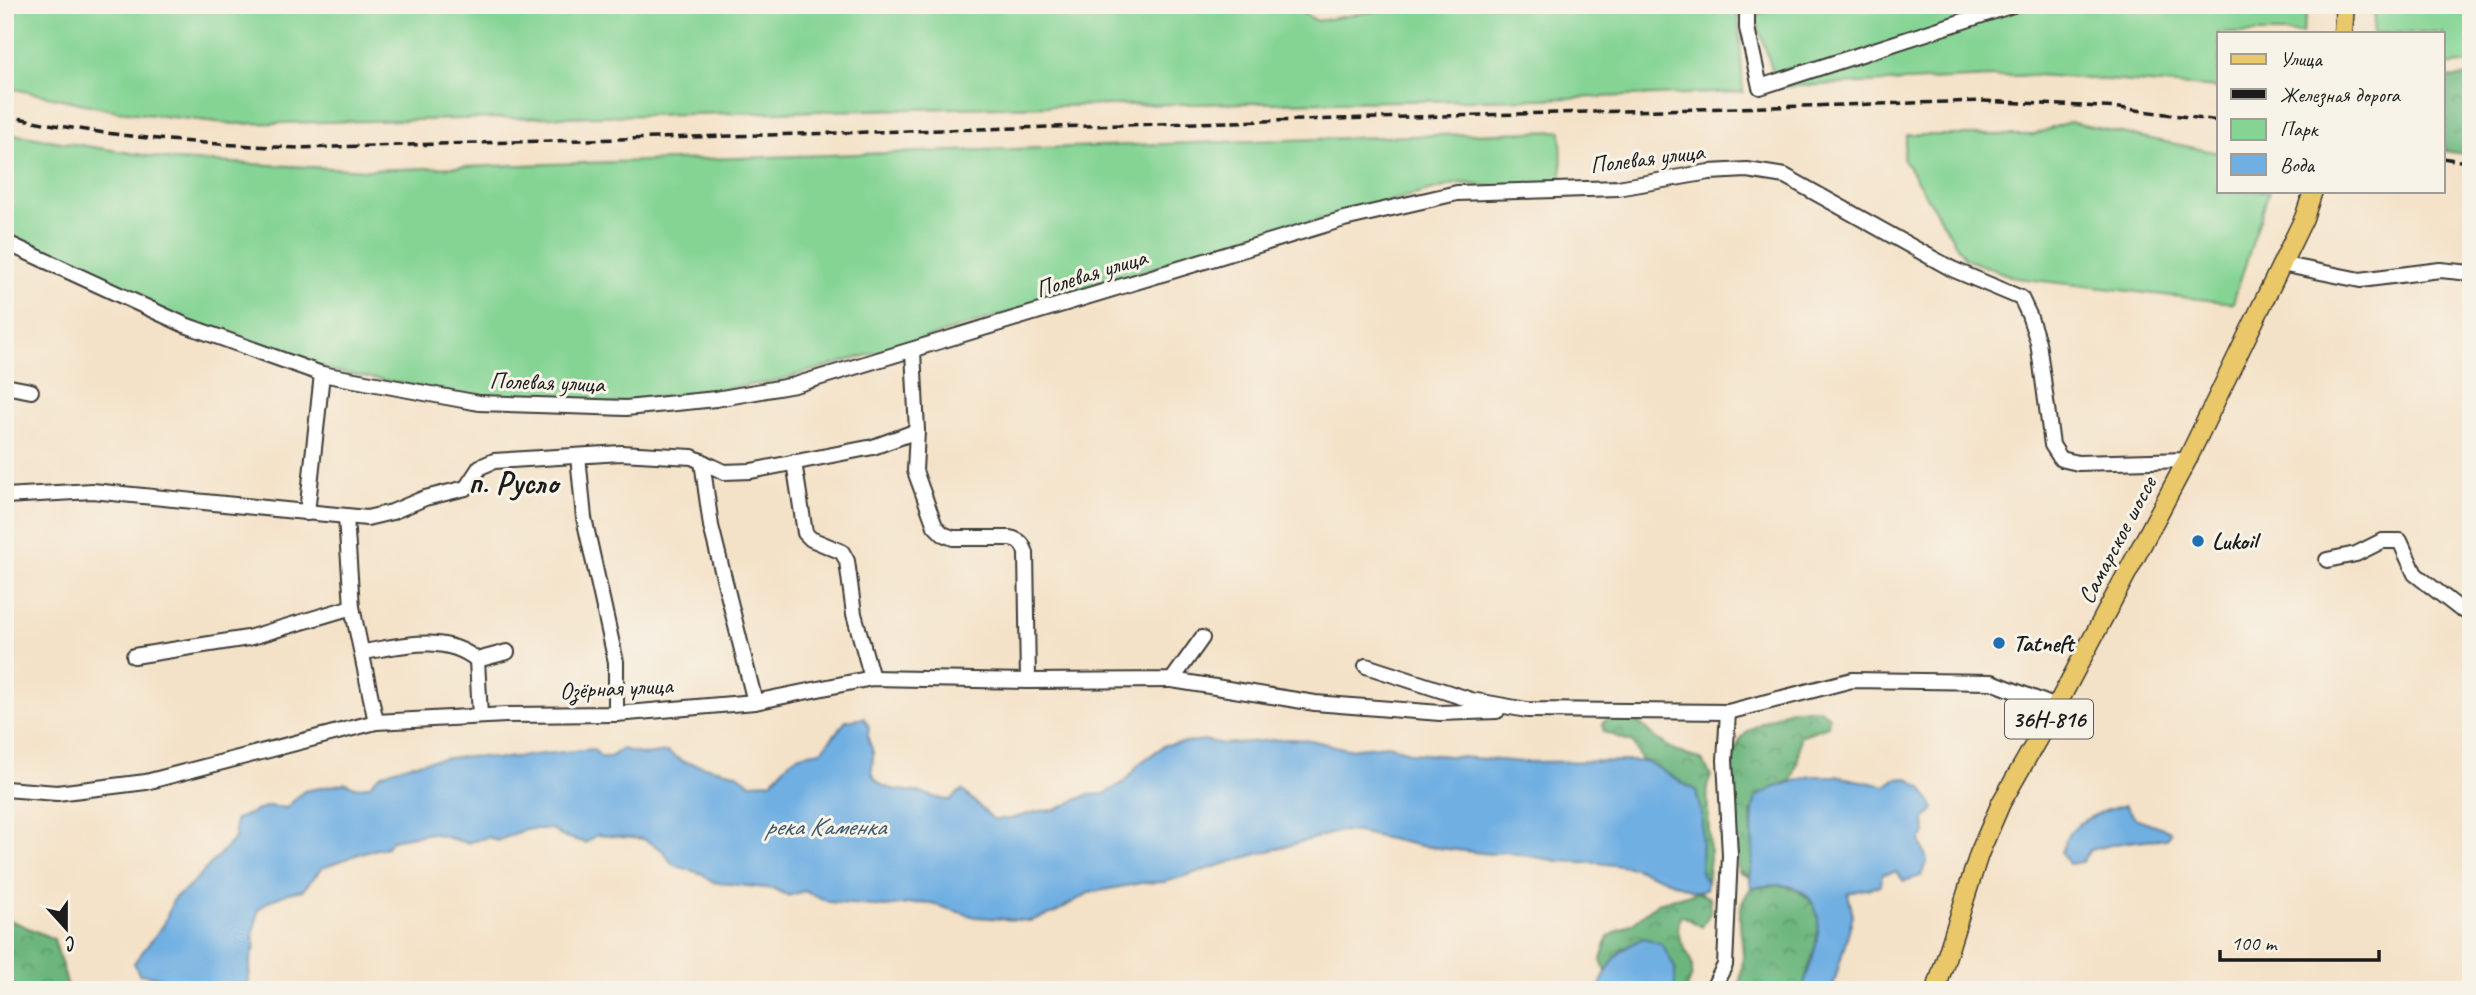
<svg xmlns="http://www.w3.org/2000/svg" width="2476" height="995" font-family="Caveat,sans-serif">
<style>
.green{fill:#85d494;stroke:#507858;stroke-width:2}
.forest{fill:url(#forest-crowns);stroke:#44694d;stroke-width:2}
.water{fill:#6fafe2;stroke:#46667f;stroke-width:2}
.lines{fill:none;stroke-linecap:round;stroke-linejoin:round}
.minor-casing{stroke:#3c3a36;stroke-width:18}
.major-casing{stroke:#3c3a36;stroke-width:21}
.minor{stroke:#fff;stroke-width:14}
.major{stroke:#eac769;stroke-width:18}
.rail{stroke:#1c1c1c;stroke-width:3.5;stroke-dasharray:10 5;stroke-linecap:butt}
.poi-dot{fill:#1f6fb2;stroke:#f7f3e8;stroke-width:2.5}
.labels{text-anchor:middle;stroke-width:6;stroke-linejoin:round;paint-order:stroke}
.shield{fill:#f7f3e8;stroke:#5e5c59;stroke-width:2}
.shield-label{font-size:23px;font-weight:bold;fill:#1c1c1c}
.street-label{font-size:24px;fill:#1c1c1c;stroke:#f7f3e8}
.poi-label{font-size:24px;font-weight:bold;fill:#1c1c1c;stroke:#f7f3e8;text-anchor:start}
.water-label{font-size:26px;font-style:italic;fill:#3d576b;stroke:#f7f3e8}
.district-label{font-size:32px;font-weight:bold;fill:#1c1c1c;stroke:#f7f3e8}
</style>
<defs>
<pattern id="forest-crowns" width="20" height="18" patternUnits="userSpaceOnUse" patternTransform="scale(1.75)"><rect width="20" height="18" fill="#6cb67e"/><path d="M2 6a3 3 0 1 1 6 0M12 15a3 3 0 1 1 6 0" fill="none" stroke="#589366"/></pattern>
</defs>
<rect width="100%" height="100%" fill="#f7f3e8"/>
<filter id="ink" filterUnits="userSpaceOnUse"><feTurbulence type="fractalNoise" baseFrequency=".0143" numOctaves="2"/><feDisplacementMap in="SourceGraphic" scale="14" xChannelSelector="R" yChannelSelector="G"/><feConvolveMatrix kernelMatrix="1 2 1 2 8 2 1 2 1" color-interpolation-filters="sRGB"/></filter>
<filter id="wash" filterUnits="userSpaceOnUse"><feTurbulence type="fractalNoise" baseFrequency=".00686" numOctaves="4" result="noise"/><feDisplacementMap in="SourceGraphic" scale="28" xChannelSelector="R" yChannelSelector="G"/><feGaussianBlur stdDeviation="1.57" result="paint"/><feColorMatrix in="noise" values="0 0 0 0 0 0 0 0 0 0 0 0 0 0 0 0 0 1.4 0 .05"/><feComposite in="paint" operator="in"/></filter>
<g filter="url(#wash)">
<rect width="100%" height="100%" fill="#f4e2c8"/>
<g class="green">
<path d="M5 5H1288L1317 21 1411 5H1738L1743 92 1541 99 1051 106 235 124 117 111 5 87Z"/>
<path d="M1785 5H2309L2302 33H2219V88L2035 75 1778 87 1754 15Z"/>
<path d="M2375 5H2471V63L2443 66V33H2373Z"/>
<path d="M2069 122 2219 153V191H2269L2233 303 2016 278 1965 259 1903 158 1907 135H2033Z"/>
<path d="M1561 131 1562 186 1506 188 1459 183 1243 240 911 343 771 382 605 405 477 397 333 371 189 324 5 237V133L174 160 368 170Z"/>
</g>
<g class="forest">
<path d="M2471 76V155L2443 151V78Z"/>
<path d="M1792 709H1820L1829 716 1828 726 1800 736 1798 759 1792 780 1773 788 1751 812 1753 857 1749 877 1738 872C1736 838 1723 767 1741 739 1750 726 1778 715 1792 709Z"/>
<path d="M1614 714C1638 716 1639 724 1656 738 1670 749 1684 756 1701 759L1711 776 1707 786 1710 858 1707 882 1701 873 1702 818 1696 791 1646 761 1643 762 1632 742 1604 732 1602 723Z"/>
<path d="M1780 885C1841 898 1814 948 1802 990H1739C1740 979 1743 968 1743 957 1743 930 1732 912 1751 888Z"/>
<path d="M1697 892 1710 898 1711 911 1702 927 1681 915C1670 944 1695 950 1692 974 1691 979 1688 985 1686 990H1675V968L1623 947 1606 972 1601 960 1608 937 1634 922 1658 903Z"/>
<path d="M5 918 54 939 69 990H14L5 982Z"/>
</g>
<g class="water">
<path d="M864 718 869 727C866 744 870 739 873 753 874 760 870 769 873 775 882 793 902 789 918 792 930 794 936 800 950 800L962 790 993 819H1010L1039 811 1055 810 1087 795 1104 794 1126 781 1139 764 1165 745 1204 740 1223 744 1288 739 1311 740 1347 749 1388 745 1412 753 1523 762 1646 761 1696 791 1702 818 1701 873 1707 882 1706 890 1697 892 1635 868 1599 863 1559 861 1504 852 1490 854 1421 846 1357 832 1341 831 1247 857 1165 882 1141 883 1089 893 1054 913 1030 921 975 917 932 904 917 903 885 907 829 902 804 891 788 896 774 889 712 882 703 874 673 865 662 850 643 839 597 835 586 843 561 836 552 829H525L498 841 488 837 467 843 431 833 392 840 387 847 364 852 322 868 303 890 289 893 269 901 258 910C258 926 249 930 255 947 246 966 252 971 247 990H180C168 978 155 976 139 974L134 963 164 924 174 898 187 889 235 838V820L267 806 286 808 304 791 346 783 357 788 370 785C374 781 377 776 382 774 408 762 468 752 496 759L593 749 601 757H610L622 749 645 755 667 752 684 762 736 773 750 783 771 782C794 758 786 756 821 751L846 721Z"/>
<path d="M1811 776H1836L1886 786 1895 779 1908 778 1923 789 1934 809 1925 819 1926 833 1920 840 1927 860 1921 876 1904 881 1896 872 1882 874 1880 886 1848 893 1853 916 1832 990H1802C1811 959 1833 918 1804 893 1797 888 1787 885 1779 885 1770 885 1760 887 1751 888 1748 876 1752 867 1753 854 1753 834 1750 817 1756 797L1773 788Z"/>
<path d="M2125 805 2135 818 2171 831 2166 839C2139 839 2116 843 2090 850L2082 862 2069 864 2061 852C2064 846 2066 837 2070 832 2084 817 2106 810 2125 805Z"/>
<path d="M1644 938 1662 944 1675 968V990H1598C1610 962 1616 950 1644 938Z"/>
</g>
</g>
<g filter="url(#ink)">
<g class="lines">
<defs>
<g id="minor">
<path d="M1747 5V28L1760 87 2013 5"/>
<path d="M5 242 185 325 322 374 479 403 626 408 716 399 795 385 1344 219 1457 193 1618 188 1709 172 1747 170 1785 176 1952 269 2021 298 2029 315 2038 342 2052 445 2061 459 2078 463 2187 460"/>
<path d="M2281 264 2360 280 2440 270 2471 273"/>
<path d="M913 351 917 431 915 471 935 526 943 534 953 538H1010C1020 540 1023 544 1026 553L1028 681"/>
<path d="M5 386 31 391"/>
<path d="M578 456 584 518 616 662V714"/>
<path d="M702 461 711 526 755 702"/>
<path d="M794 462 805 533 811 539 842 552 847 561 854 614 872 678"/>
<path d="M5 496 92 491 367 518 392 512 425 498 466 488 480 467 494 461 621 453 692 457 724 472 751 471 873 447 917 431"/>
<path d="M307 513 322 374"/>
<path d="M346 517 352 607 376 722"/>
<path d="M2327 560 2356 554 2382 541H2400L2415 574 2460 609 2471 613"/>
<path d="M363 652C401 646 444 633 477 660L507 652"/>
<path d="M134 656 248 638 352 607"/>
<path d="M477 660 480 716"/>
<path d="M1366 666 1471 700 1527 710 1728 712 1852 680 1992 682 2056 707"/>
<path d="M1172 680 1315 703 1440 713 1497 711"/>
<path d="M5 789 57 793 146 782 376 722 506 715 616 714 755 702 872 678 1028 681 1172 680 1202 638"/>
<path d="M1712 990 1725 965 1730 855 1725 760 1728 712"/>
</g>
<g id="major">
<path d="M2343 33 2345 5"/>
<path d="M1936 990 1979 854 2001 803 2056 707 2187 460 2304 218 2313 191"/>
</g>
</defs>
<use href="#minor" class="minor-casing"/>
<use href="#major" class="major-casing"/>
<use href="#minor" class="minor"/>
<use href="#major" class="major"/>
<g class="rail">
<path d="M5 115C101 137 200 144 298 148L1984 101 2120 108 2219 121"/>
<path d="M2443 158 2471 163"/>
</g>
</g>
</g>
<g class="poi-dot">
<circle cx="2198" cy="541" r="7"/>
<circle cx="1999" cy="643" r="7"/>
</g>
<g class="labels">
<rect class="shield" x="2005" y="699.5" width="88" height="39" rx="5"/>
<g class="shield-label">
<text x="2049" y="727">36Н-816</text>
</g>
<g class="street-label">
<text transform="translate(1647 158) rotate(-7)" y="8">Полевая улица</text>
<text transform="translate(1091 273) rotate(-17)" y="8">Полевая улица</text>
<text transform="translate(547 382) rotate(2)" y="8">Полевая улица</text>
<text transform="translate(2117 540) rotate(-62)" y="8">Самарское шоссе</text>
<text transform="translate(616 688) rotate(-3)" y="8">Озёрная улица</text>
</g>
<g class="poi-label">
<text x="2212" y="549">Lukoil</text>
<text x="2013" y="651">Tatneft</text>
</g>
<g class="water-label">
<text x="825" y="835">река Каменка</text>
</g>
<g class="district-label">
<text x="513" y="493">п. Русло</text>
</g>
</g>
<rect width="2476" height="995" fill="none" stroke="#f7f3e8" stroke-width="28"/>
<rect x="2217" y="32" width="228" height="161" fill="#f7f3e8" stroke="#9f9d96" stroke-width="2"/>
<rect x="2231" y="54" width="35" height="10" fill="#eac769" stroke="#9f9d96" stroke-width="2"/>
<text x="2280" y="66" font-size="21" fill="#1c1c1c">Улица</text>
<rect x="2231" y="89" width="35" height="10" fill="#1c1c1c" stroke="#9f9d96" stroke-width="2"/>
<text x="2280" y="102" font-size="21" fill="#1c1c1c">Железная дорога</text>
<rect x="2231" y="119" width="35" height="21" fill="#85d494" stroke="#9f9d96" stroke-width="2"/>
<text x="2280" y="136" font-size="21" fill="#1c1c1c">Парк</text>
<rect x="2231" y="154" width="35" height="21" fill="#6fafe2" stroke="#9f9d96" stroke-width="2"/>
<text x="2280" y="172" font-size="21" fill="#1c1c1c">Вода</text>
<g transform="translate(66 928) rotate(159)" stroke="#f7f3e8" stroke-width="5" paint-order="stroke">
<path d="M0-5L12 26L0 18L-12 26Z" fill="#1c1c1c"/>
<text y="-10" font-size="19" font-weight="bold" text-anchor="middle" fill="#1c1c1c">С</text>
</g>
<path d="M2220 950v10h159v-10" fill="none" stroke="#1c1c1c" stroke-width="3.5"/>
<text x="2231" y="950" font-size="21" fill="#1c1c1c" stroke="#f7f3e8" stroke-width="5" paint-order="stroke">100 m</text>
</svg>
